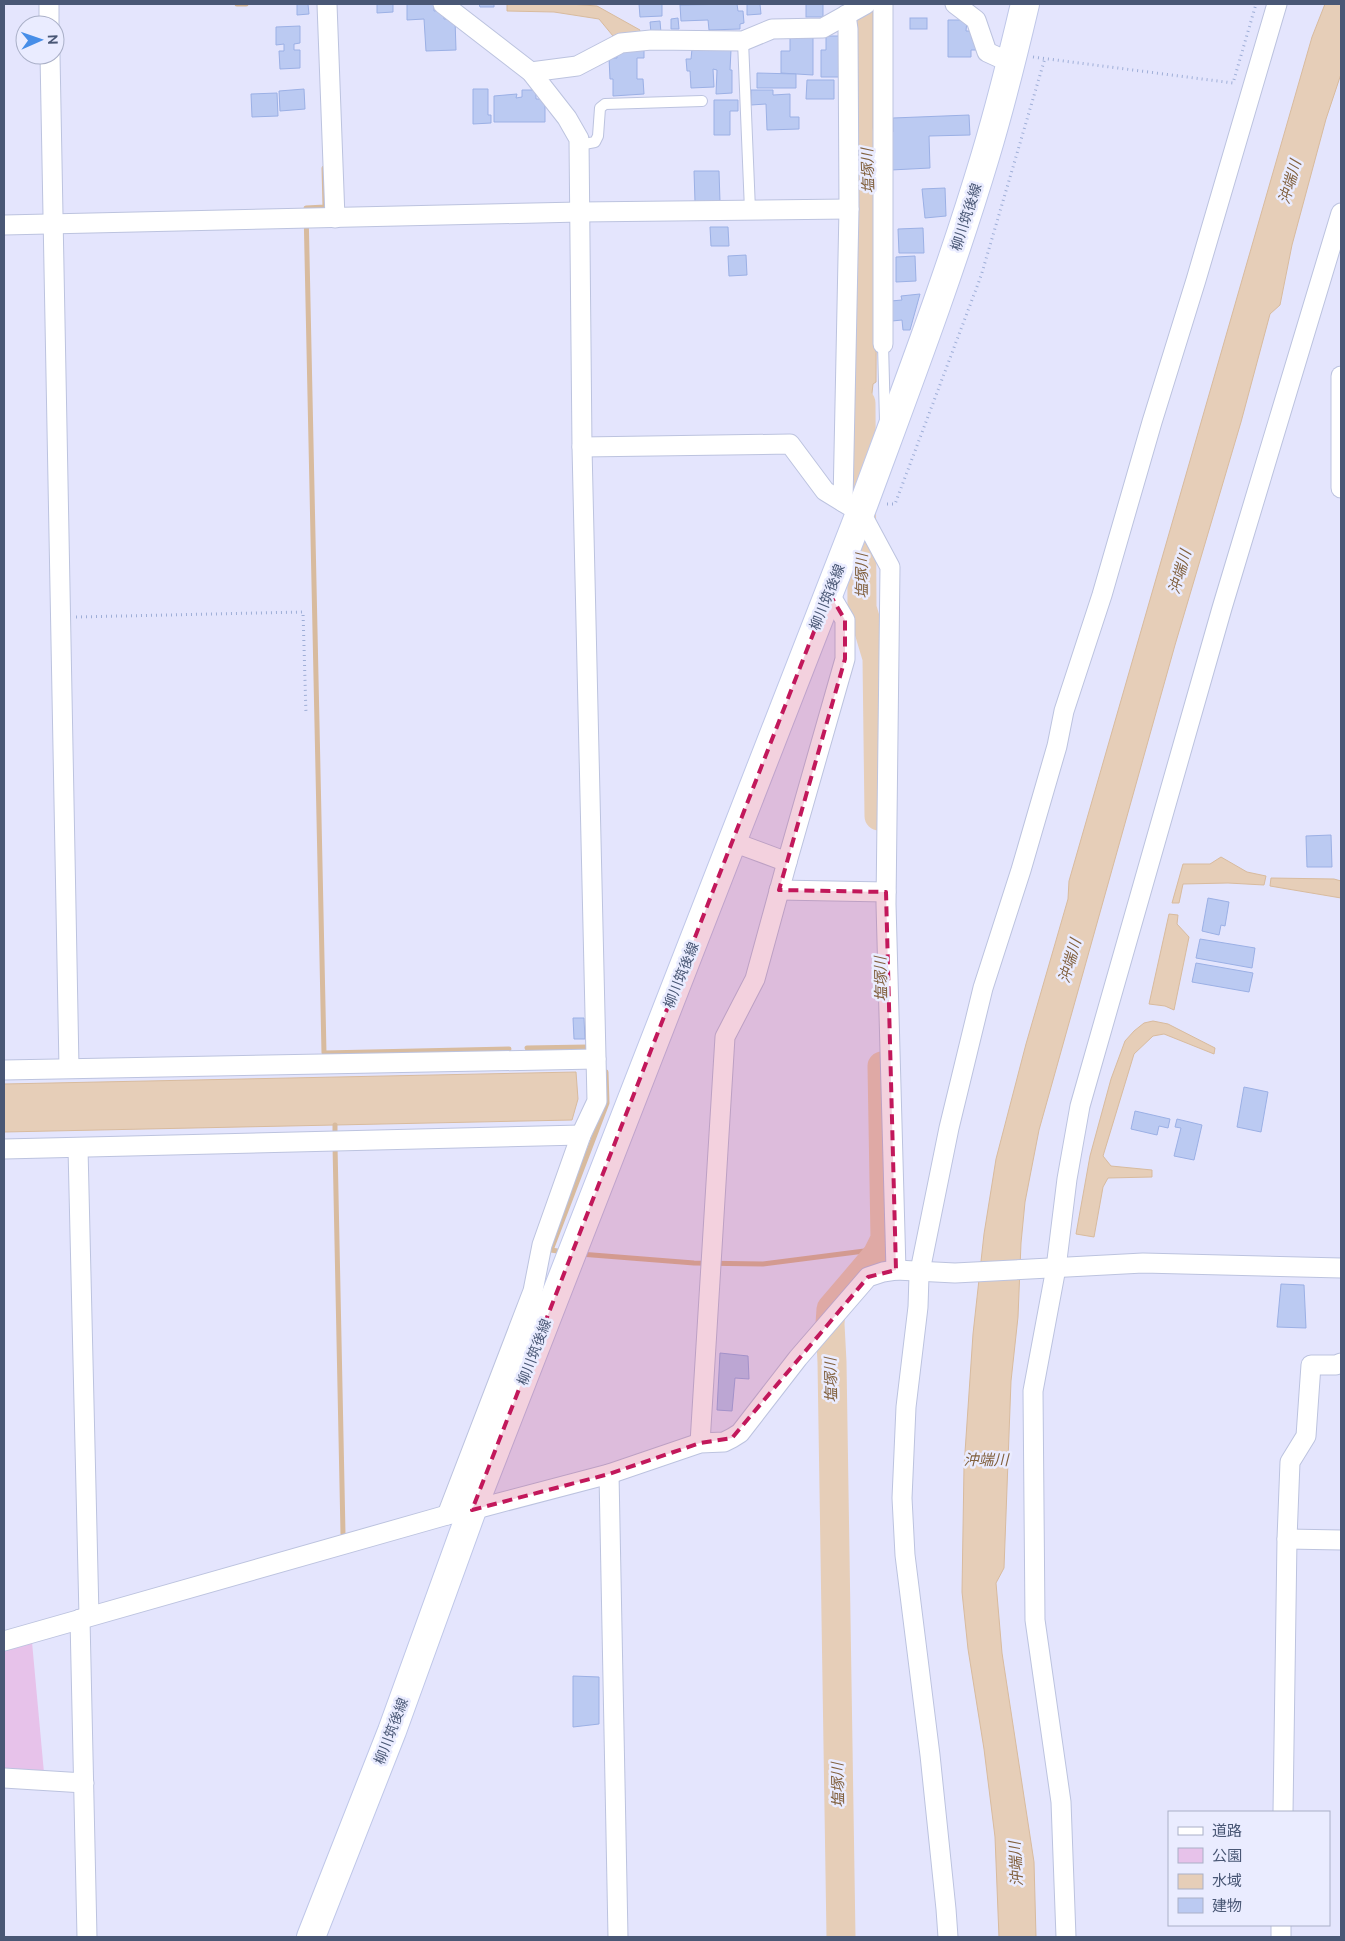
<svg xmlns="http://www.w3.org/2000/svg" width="1345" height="1941" font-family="Ubuntu,'Noto Sans JP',sans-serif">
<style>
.green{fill:#e7c2ea}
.water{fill:#e6ceb8;stroke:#d8bb9e}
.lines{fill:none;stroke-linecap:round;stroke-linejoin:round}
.stream{stroke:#d8bb9e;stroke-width:5}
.river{stroke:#e6ceb8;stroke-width:29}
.building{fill:#bbcaf2;stroke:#9bb0e5}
.lane-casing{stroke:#bcc3df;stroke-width:12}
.street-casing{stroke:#bcc3df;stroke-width:21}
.secondary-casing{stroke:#bfc7e8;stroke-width:30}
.path{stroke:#9eaed7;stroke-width:3;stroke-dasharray:1 4;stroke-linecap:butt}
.lane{stroke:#fff;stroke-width:10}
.street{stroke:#fff;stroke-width:19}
.secondary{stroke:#fff;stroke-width:28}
.marked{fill:#c2185b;fill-opacity:0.2;stroke:#c2185b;stroke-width:4;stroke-dasharray:10 6;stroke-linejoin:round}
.labels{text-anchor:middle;stroke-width:5;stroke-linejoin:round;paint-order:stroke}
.street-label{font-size:14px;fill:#495775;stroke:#eaecff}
.water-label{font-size:15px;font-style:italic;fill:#82613f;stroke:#eaecff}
</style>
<rect width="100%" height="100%" fill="#e4e5fd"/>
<path class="green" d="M32 1642 44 1773H4V1650Z"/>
<g class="water">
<path d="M507 4H570L597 6 640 30 638 35 613 36 599 19 554 12 507 11Z"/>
<path d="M873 4V127L877 160 876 382 873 384 867 438 851 448 855 20Z"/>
<path d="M1325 4H1341V74L1326 119 1292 245 1280 305 1270 314 1241 422 1175 645 1039 1130 1025 1202 1021 1243 1018 1317 1011 1381 1004 1568 996 1583 1002 1653 1034 1862 1036 1937H999L995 1837 984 1749 968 1649 962 1592 964 1467 973 1334 984 1234 996 1159 1026 1044 1068 899 1069 881 1312 37Z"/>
<path d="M1221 857 1247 872 1266 876 1264 885 1228 883 1183 884 1179 903H1172L1183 864H1210Z"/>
<path d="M1271 878 1334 879 1341 881V898L1270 886Z"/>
<path d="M1169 914 1178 915 1177 924 1189 937 1174 1010 1165 1006 1149 1004Z"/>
<path d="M1153 1021 1168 1024 1215 1048 1214 1054 1164 1034 1153 1036 1134 1054 1103 1156 1111 1166 1152 1170V1177L1108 1178 1103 1187 1094 1237 1076 1234 1090 1156 1111 1079 1125 1041 1134 1031 1144 1023Z"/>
<path d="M576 1072 578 1099 572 1120 4 1132V1084Z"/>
</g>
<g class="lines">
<g class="stream">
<path d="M237 4H246"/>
<path d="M324 168 325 207 306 208 324 1053 509 1049"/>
<path d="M527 1048 588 1047"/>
<path d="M335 1125V1136"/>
<path d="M335 1145 343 1534"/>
<path d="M564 1252 551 1250 607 1103 606 1072"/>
<path d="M580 1254 694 1263 763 1264 880 1249"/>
</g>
<g class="river">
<path d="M861 403 862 608 877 658 879 816"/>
<path d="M841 1937 832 1362 830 1324 831 1309 877 1255 885 1239 882 1066"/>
</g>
</g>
<g class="building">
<path d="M297 4H308L309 14 297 15Z"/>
<path d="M377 4H393V12L377 13Z"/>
<path d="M407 4H434V11L444 10V19H455L456 50 426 51 424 19 407 20Z"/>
<path d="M479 4H494V7H480Z"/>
<path d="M639 4H662V16L640 17Z"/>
<path d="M737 4 738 11H743L744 23 740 24V29L709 30 708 20 681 21 680 5Z"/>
<path d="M747 4H760L761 14 747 15Z"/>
<rect x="806" y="4" width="17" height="13"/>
<path d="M678 18 679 29H671V19Z"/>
<rect x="910" y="18" width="17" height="11"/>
<path d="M948 20H967L966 31H972V39H976V50H971V57H948Z"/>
<path d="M660 21 661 33H651L650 22Z"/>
<path d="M300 26V43L294 44V50H300V68L280 69 279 51H284V44L276 45V27Z"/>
<path d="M813 36V75L781 73V51H790V37Z"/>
<path d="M826 36H841L842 77H821V50H826Z"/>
<path d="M644 47V58H637V79H643L644 94 613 96V79H610L609 58H617L616 48Z"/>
<path d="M692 49 731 50 730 70H732V93L716 94 717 70 713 69 714 87 691 88 690 71H687L686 59H691Z"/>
<path d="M757 73 796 74V88H757Z"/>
<path d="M807 80H834V99H806Z"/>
<path d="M304 89 305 109 280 111 279 91Z"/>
<path d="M473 89H488V115H491V123L473 124Z"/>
<path d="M522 90H536V99H545V122H494V96L517 94 516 98 522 97Z"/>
<path d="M751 90H773V95L790 94V117H799V129L767 130 766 104 751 105Z"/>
<path d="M277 93 278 116 252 117 251 94Z"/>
<path d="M714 100H738V111H730V135H714Z"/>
<path d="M969 115 970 135 929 136 930 168 891 170 889 133 893 132V118Z"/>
<path d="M694 171H719L720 202H695Z"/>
<path d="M945 188 946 216 925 218 922 189Z"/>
<path d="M710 227H728L729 246H711Z"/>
<path d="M923 228 924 253H899L898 229Z"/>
<path d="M746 255 747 275 729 276 728 256Z"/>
<path d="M915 256 916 281 896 282V257Z"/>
<path d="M920 294 910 330H903L902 320 892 321 891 301 902 300 901 296Z"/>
<path d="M1331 835 1332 867H1307L1306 836Z"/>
<path d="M1208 898 1229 902 1225 926 1221 925 1219 935 1202 931Z"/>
<path d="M1200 939 1255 948 1252 968 1196 958Z"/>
<path d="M1196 963 1253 973 1249 992 1192 982Z"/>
<path d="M573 1018H584L585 1039H574Z"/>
<path d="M1244 1087 1268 1092 1261 1132 1237 1127Z"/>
<path d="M1135 1111 1170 1119 1168 1128 1159 1126 1157 1135 1131 1129Z"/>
<path d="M1177 1119 1202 1125 1194 1160 1174 1156 1181 1128 1175 1127Z"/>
<path d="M1281 1284 1304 1285 1306 1328 1277 1327Z"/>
<path d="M720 1353 748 1356 749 1379 735 1378 732 1411 717 1410Z"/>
<path d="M573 1676 599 1677V1724L573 1727Z"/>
</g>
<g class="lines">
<defs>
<g id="lane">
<path d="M743 41 750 210"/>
<path d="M579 145 595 142 598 136 600 108 605 104 702 101"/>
<path d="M883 344 885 421"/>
</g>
<g id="street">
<path d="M49 4V25"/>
<path d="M327 4 335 218"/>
<path d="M443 4 531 72 567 118 579 139 582 447 597 1101 581 1135 542 1245 533 1291 447 1515"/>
<path d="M955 4 976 20 987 52 1011 63"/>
<path d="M50 55 69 1068"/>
<path d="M531 72 577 66 621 43 651 40 743 41 772 29 823 28 866 4"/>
<path d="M4 225 580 212 849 209"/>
<path d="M883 344V4"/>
<path d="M1341 376V488"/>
<path d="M582 447 790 444 825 491 861 513 890 567 886 904 896 1270"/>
<path d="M843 502 849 209 848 29 846 15"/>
<path d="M733 842 787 862"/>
<path d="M779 890 886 892"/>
<path d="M4 1070 596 1059"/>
<path d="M78 1148 89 1616"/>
<path d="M4 1149 581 1135"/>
<path d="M700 1443 725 1037 755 979 787 862 845 659V620L829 593"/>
<path d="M609 1474 618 1937"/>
<path d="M1287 1539 1341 1540"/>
<path d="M80 1619 87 1937"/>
<path d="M4 1641 447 1515 472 1510 609 1474 700 1443 724 1442 732 1438 740 1433 798 1358 868 1277 883 1272 896 1270 955 1273 1143 1263 1341 1268"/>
<path d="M4 1778 84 1783"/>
<path d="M1283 1812 1287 1539 1290 1462 1306 1436 1311 1365H1336L1341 1363"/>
<path d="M948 1937 946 1909 930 1755 905 1555 902 1498 906 1407 918 1307 919 1276 949 1128 983 988 1021 870 1057 746 1064 711 1102 595 1152 422 1196 280 1277 4"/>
<path d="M1066 1937 1061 1802 1035 1620 1033 1391 1056 1268 1067 1179 1080 1106 1222 608 1341 213"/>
<path d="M1281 1937V1925"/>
</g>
<path id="secondary" d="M311 1937 392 1731 472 1510 864 503C906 389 950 274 985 157 1000 107 1013 55 1025 4"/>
</defs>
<use href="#lane" class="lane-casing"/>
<use href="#street" class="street-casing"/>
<use href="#secondary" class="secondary-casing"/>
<g class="path">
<path d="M1033 57 1233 83 1256 4"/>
<path d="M887 504H895L981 276 1045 58"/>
<path d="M76 617 303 612 306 714"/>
</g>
<use href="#lane" class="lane"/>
<use href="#street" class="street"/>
<use href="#secondary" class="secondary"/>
</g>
<path class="marked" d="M829 593 845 620V659L779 890 886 892 896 1270 868 1277 732 1438 700 1443 609 1474 472 1510Z"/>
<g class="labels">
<g class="street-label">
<text transform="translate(966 217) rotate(-72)" y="5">柳川筑後線</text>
<text transform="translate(827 597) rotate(-68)" y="5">柳川筑後線</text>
<text transform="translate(681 975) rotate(-68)" y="5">柳川筑後線</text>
<text transform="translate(534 1352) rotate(-69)" y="5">柳川筑後線</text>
<text transform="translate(391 1731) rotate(-69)" y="5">柳川筑後線</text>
</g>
<g class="water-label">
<text transform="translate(868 171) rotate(-92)" y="5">塩塚川</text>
<text transform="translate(1290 182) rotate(-74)" y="5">沖端川</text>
<text transform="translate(1180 572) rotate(-74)" y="5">沖端川</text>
<text transform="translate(862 576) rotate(-90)" y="5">塩塚川</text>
<text transform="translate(1070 961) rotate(-74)" y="5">沖端川</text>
<text transform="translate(881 979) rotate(-91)" y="5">塩塚川</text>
<text transform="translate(831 1380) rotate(-91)" y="5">塩塚川</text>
<text x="986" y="1465">沖端川</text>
<text transform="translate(838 1785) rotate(-91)" y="5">塩塚川</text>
<text transform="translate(1016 1864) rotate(-93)" y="5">沖端川</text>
</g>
</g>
<rect width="1345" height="1941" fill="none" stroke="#495775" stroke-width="10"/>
<rect x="1168" y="1811" width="162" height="115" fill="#eaecff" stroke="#aab0c8"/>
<rect x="1178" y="1827" width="25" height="8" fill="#ffffff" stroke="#aab0c8"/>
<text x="1212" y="1836" font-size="15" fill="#495775">道路</text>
<rect x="1178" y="1848" width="25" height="15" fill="#e7c2ea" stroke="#aab0c8"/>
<text x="1212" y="1861" font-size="15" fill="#495775">公園</text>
<rect x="1178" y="1874" width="25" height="15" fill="#e6ceb8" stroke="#aab0c8"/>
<text x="1212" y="1886" font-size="15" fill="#495775">水域</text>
<rect x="1178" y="1898" width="25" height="15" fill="#bbcaf2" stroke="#aab0c8"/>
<text x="1212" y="1911" font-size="15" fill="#495775">建物</text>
<g transform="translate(40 40) rotate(88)"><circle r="24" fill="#eaecff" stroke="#aab0c8"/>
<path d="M0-4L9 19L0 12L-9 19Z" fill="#478ee8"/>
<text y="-8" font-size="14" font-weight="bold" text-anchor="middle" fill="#495775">N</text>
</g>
</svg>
